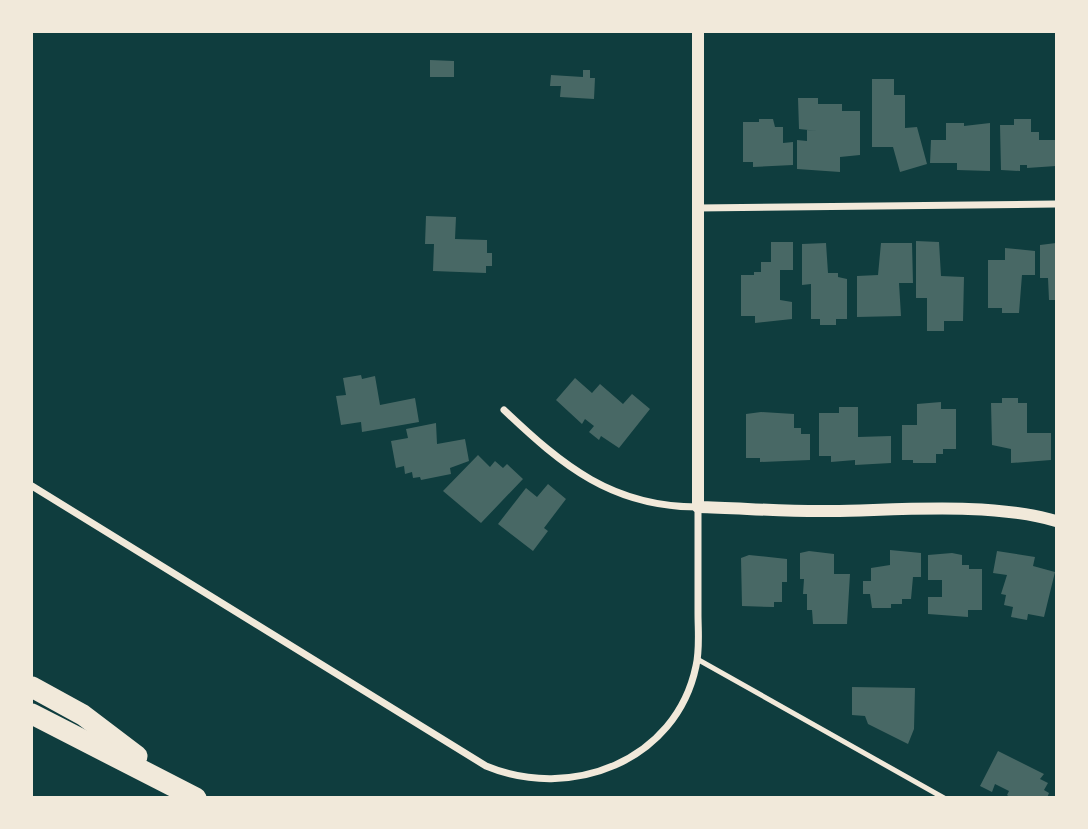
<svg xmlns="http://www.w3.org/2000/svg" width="1088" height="829" font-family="'Fira Sans Condensed',sans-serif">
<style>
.building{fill:#486865}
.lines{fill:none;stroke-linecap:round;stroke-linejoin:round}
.service{stroke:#f1e9da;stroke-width:5}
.minor{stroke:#f1e9da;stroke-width:7}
.tertiary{stroke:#f1e9da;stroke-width:12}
.motorway{stroke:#f1e9da;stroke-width:21}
</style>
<rect width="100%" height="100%" fill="#0f3d3e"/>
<g class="building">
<path d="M430 60 454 61V77H430Z"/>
<path d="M583 70H590V78H595L594 99 560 97 561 86H550L551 75 583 77Z"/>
<path d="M872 79H894V95H905V128L917 127 927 164 900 172 893 147H872Z"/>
<path d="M798 98H818V104H842V111H860V155L840 157V172L797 169V140L807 141V130L818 131 799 129Z"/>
<path d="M759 119H773L775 127H783V143L793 142V165L753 167V162H743V122H759Z"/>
<path d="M1014 119H1031V132H1039V140H1056V166L1027 168V165H1020V171L1001 170 1000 125H1014Z"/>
<path d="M946 123H964V126L990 123V171L957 170V163H930L931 140H946Z"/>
<path d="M426 216 456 217 455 239 487 240V253H492V266H486V273L433 271 434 244H425Z"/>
<path d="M916 241 939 242 941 276 964 277 963 321H944V331H927V298H916Z"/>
<path d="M771 242H793V270H780V300L792 302V319L755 323V316H741V275H754V272H761V262H771Z"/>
<path d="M826 243 828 273H838V277L847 279V319H836V325H820V319H811V284L802 285V244Z"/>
<path d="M881 243H912L913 283H899L901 316 857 317V276L878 275Z"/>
<path d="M1056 243V300H1049L1048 278H1040V245Z"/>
<path d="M1005 248 1035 251V275H1022L1019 313H1002V308H988V260H1005Z"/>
<path d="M361 375 362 379 375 376 380 405 415 398 419 422 362 432 361 422 341 425 336 396 346 395 343 378Z"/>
<path d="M575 378 592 393 600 384 623 404 632 394 650 409 619 448 601 436 599 440 589 432 594 426 585 419 582 424 556 400Z"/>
<path d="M1002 398H1018V403H1027V433H1051V460L1011 463V449L992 445 991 403H1002Z"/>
<path d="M941 402V409H956V449H943V454H936V463H913V460H902V425H917V404Z"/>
<path d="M839 407H858V437L891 436V463L855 465V460L831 462V456H819V413H839Z"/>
<path d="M761 412 794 414V428H801V434H810V460L760 462V458H746V414Z"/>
<path d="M436 423 437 444 465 439 469 461 450 468 451 474 421 480 420 477 413 478 412 472 405 474 404 466 396 468 391 441 408 438 406 429Z"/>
<path d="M478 455 490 467 495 461 503 468 507 464 523 479 481 523 443 491Z"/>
<path d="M548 484 566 499 544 528 548 531 533 551 498 524 526 488 537 497Z"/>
<path d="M890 550 921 553V577H913L911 599H902V604H891V608H872L870 594H863V581H871V568L890 565Z"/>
<path d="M809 551 834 554V574H850L847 624H813L812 610H807V594H803L804 579H800V553Z"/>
<path d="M997 551 1035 557 1033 566 1055 572 1044 617 1028 614 1027 620 1011 617 1013 607 1004 605 1006 595 1001 594 1007 575 993 573Z"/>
<path d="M952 553 962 555V565H969V569H982V610H968V617L928 614V597H942V580H928V555Z"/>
<path d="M749 555 787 559V582H782V602H774V607L742 606 741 558Z"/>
<path d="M852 687 915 688 914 729 908 744 868 724 865 716 852 715Z"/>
<path d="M998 751 1044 774 1040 779 1048 783 1044 790 1049 793 1047 798H1011L1007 795 1009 791 995 784 992 792 980 786Z"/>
</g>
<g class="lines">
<path class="service" d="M697 659 944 798"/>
<g class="minor">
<path d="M698 208 1056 204"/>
<path d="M32 486 486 766C570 801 676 762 696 666 700 649 698 631 698 613 698 578 698 542 698 507 612 507 563 466 504 410"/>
</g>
<path class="tertiary" d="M698 32V507C742 508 787 512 832 511 900 510 992 502 1056 521"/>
<g class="motorway">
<path d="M32 687 83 715 137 756"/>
<path d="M32 714 196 798"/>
</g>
</g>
<rect width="1088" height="829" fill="none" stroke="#f1e9da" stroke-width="66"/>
</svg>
